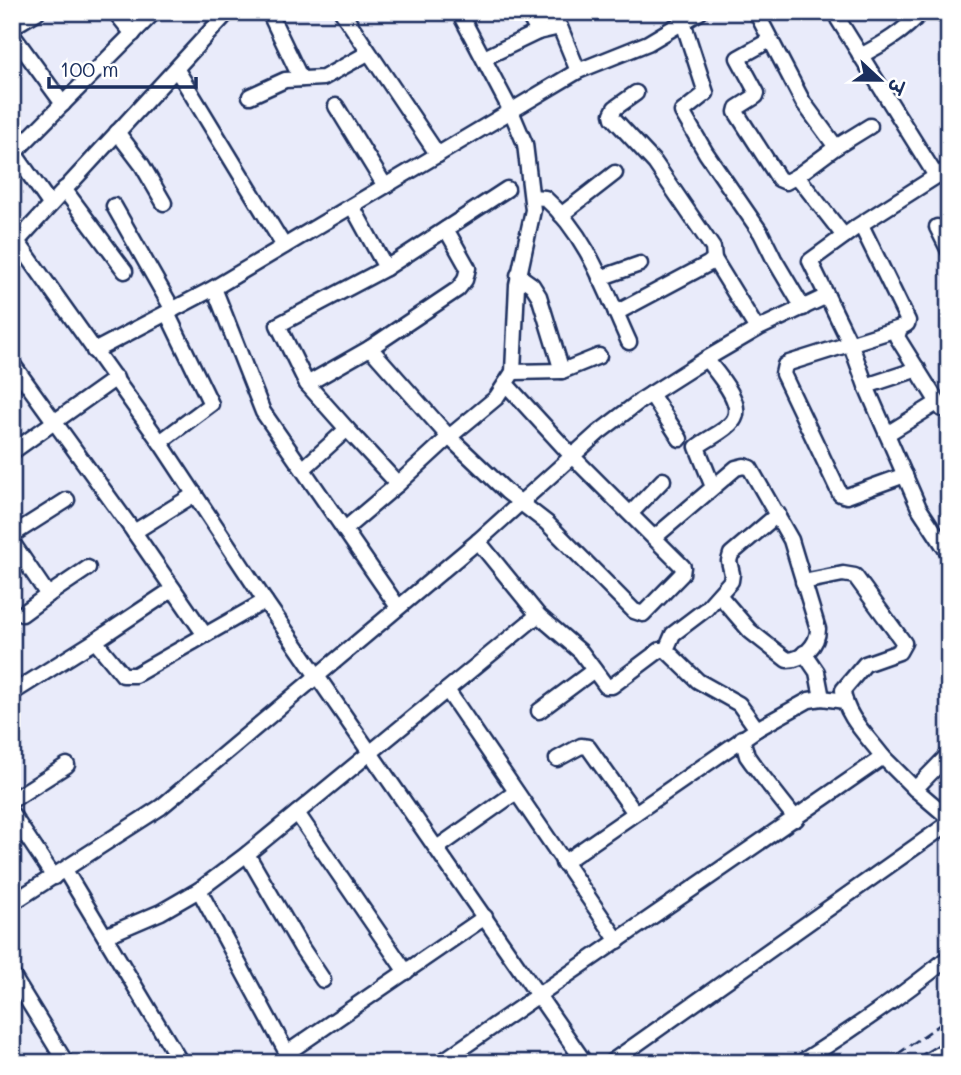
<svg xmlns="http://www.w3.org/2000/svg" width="961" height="1075" font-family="Mali,'Playpen Sans Deva',sans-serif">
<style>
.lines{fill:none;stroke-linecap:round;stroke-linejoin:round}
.minor-casing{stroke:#1b2f5e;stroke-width:19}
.highway-casing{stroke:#1b2f5e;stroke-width:26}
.minor{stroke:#fff;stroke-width:14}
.highway{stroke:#fff;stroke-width:21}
.rail{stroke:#1b2f5e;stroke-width:2.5;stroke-dasharray:10 5;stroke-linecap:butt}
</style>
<rect width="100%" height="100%" fill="#e9ebfa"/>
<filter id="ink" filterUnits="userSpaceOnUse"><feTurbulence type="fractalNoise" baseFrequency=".0143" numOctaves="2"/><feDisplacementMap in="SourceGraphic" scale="14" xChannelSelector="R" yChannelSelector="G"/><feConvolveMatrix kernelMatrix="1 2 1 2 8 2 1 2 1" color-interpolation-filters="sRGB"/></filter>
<g filter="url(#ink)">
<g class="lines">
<defs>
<g id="minor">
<path d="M115 12 133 34"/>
<path d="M269 12 301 79"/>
<path d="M342 12 438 155"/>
<path d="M459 12 511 111 525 144 533 210 517 285 513 372 496 398 449 437 507 492 547 523 634 611 643 614 682 574 683 567 572 456 506 384"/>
<path d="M527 12 538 32 560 27 578 71"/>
<path d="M756 12 803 102 836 147 797 176 844 236"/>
<path d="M937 12 949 17"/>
<path d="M838 19 936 176"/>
<path d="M683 22 706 93 682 112 706 153 761 233 774 259 803 308"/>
<path d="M12 27 37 12"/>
<path d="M12 34 63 104"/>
<path d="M770 40 738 58 757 93 756 96 737 108 736 112 779 179 786 182 797 176"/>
<path d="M860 56C883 44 904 32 921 12"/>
<path d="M484 58 538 32"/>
<path d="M177 70 284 246"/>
<path d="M250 96 285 80 323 78 368 53"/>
<path d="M336 106 385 186"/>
<path d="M117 132 142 165 164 203"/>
<path d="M836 147 870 126"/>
<path d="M12 150 50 204"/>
<path d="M14 153 154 12"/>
<path d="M949 168 858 226 810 261 851 345 866 386 919 508 949 554"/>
<path d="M64 189 125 271"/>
<path d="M532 197 545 198C588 236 606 292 629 342"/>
<path d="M114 206 173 310"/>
<path d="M561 215 615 173"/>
<path d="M861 225 908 321 907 324 900 328 897 337 942 409"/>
<path d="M937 227 949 251"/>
<path d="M17 241 160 442 265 601 585 1063"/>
<path d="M12 247 228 12"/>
<path d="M714 259 757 329"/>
<path d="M386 268 507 189"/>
<path d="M518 275 532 285 539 296 562 371"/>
<path d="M600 278 640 264"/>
<path d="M214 288 263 412 398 607"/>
<path d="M616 313 708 264 714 259 713 248 655 163 613 118 612 114 615 108 636 93"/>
<path d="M900 328 789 363 785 365 783 374 840 494 847 496 905 475"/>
<path d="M370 348 449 437 398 484"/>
<path d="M94 351 214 288 578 71 648 43 700 12"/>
<path d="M706 359C716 372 746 404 733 421 725 432 708 438 697 447L713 487"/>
<path d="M12 363 134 532 195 494"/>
<path d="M513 372 562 371 599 356"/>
<path d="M307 384 370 348 458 289 465 280 468 268 446 229"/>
<path d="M866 386 918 369"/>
<path d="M651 394 680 439"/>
<path d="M887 434 937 403"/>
<path d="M160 442 211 404 167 313"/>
<path d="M12 452 116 378"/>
<path d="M303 469 347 429 307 384 278 325 386 268 352 206"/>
<path d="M631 513 663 480"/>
<path d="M345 529 398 484 347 429"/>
<path d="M134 532 205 635"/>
<path d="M12 535 67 500"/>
<path d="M655 537 736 468 744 466 750 468 791 540 818 629C818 645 803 660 787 660L750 631 719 595"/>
<path d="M478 541 538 615 581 652 606 686H612L660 650H666L698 681 739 704 757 729"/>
<path d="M12 542 48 595 88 568"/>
<path d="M803 582 843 574 855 576 904 643 899 652 865 664 843 690C844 715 869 738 883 757"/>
<path d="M173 589 95 641 123 675H135L265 601"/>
<path d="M22 614 48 595"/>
<path d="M666 650 673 634 706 609 731 581 732 574 729 561 731 554 778 514"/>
<path d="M804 653 817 672 822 698"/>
<path d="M447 690 618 941"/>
<path d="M12 693 95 641"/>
<path d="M539 711 594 670"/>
<path d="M742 738 747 756 752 763 796 819"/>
<path d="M557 759 581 746 588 747 635 813"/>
<path d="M915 789 949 754"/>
<path d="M12 800 67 765"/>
<path d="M297 813 406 972"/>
<path d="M12 814 54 877"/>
<path d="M437 848 516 792"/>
<path d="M247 854 301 947 323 980"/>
<path d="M563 863 757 729 809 700 822 698 845 701"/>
<path d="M65 870 181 1063"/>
<path d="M199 890 287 1053 485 917"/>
<path d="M12 903 161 807 478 541 598 433 640 401 706 359 759 328 827 296"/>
<path d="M105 936 161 912 199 890 247 854 538 615"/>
<path d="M12 975 66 1063"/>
<path d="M440 1063 883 757 915 789 949 818"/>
<path d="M610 1063 949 823"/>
<path d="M800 1063C852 1030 901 997 949 957"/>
</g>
<path id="highway" d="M931 1063 949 1052"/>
</defs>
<use href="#minor" class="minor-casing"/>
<use href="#highway" class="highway-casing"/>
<use href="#minor" class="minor"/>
<use href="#highway" class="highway"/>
<g class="rail">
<path d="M885 1063 949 1018"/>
<path d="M936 1063 949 1054"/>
</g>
</g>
</g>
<rect width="961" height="1075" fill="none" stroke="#fff" stroke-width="42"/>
<rect x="21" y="21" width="919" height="1033" fill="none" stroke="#1b2f5e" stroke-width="2.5" filter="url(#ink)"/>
<g transform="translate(880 80) rotate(112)" stroke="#ffffff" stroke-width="5" paint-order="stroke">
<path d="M0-5L12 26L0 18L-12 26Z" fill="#1b2f5e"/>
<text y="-10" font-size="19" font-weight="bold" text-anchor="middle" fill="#1b2f5e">उ</text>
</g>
<path d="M49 77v10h147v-10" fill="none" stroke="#1b2f5e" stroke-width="3.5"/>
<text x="60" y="77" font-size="21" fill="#1b2f5e" stroke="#ffffff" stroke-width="5" paint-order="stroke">100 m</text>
</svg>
